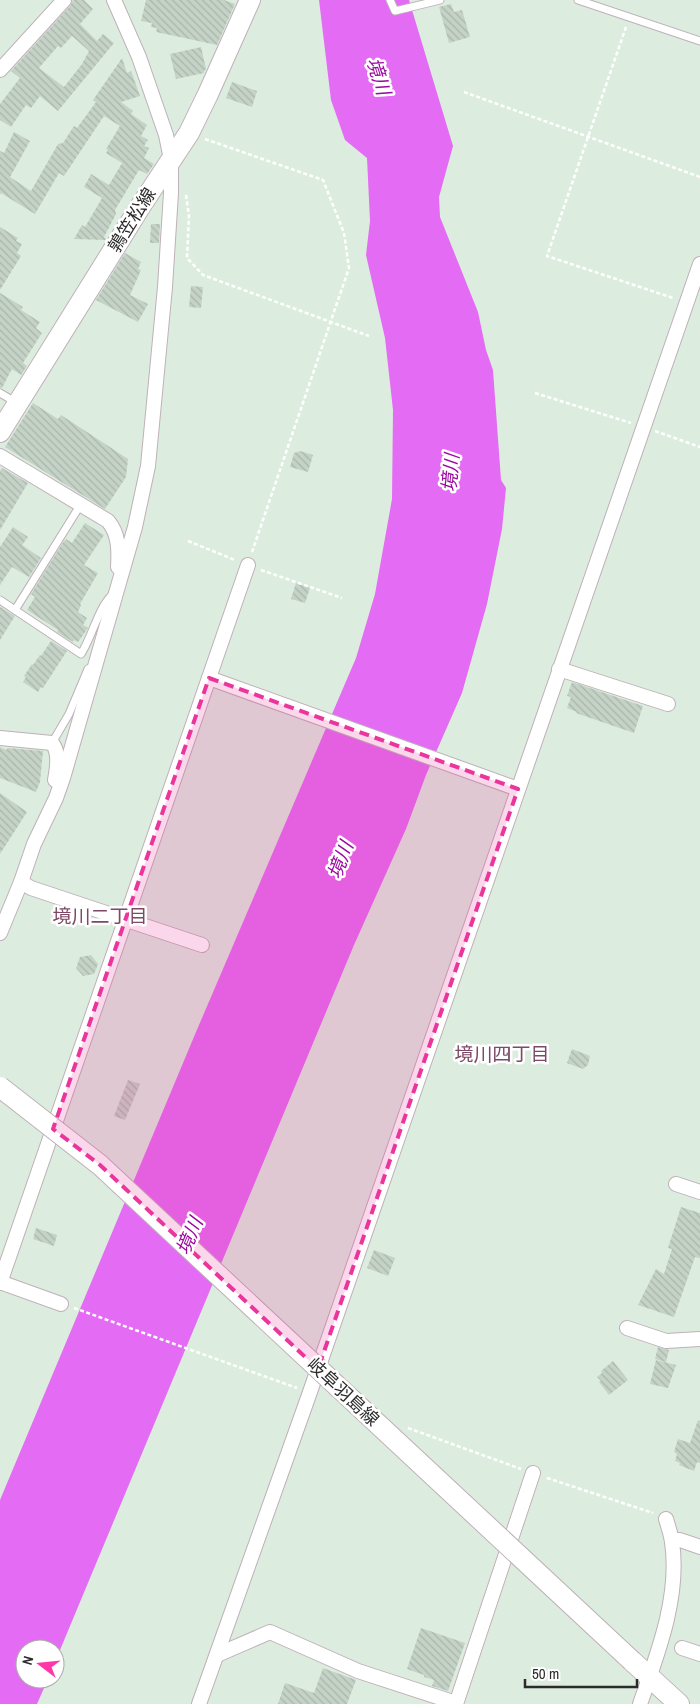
<svg xmlns="http://www.w3.org/2000/svg" width="700" height="1704" font-family="'Archivo Narrow','Noto Sans JP',sans-serif">
<style>
.water{fill:#e46bf3}
.building{fill:url(#building-back-hatch);fill-rule:evenodd}
.lines{fill:none;stroke-linecap:round;stroke-linejoin:round}
.lane-casing{stroke:#bfb0b9;stroke-width:9}
.street-casing{stroke:#bfb0b9;stroke-width:16}
.secondary-casing{stroke:#bfb0b9;stroke-width:22}
.path{stroke:#fff;stroke-width:2.5;stroke-dasharray:4 2.5;stroke-linecap:butt}
.lane{stroke:#fff;stroke-width:7}
.street{stroke:#fff;stroke-width:14}
.secondary{stroke:#fff;stroke-width:20}
.secondary-bridge-casing{stroke:#bfb0b9;stroke-width:22;stroke-linecap:butt}
.secondary-bridge{stroke:#fff;stroke-width:20}
.marked{fill:#ea369c;fill-opacity:0.2;stroke:#ea369c;stroke-width:4;stroke-dasharray:10 6;stroke-linejoin:round}
.labels{text-anchor:middle;stroke-width:5;stroke-linejoin:round;paint-order:stroke}
.street-label{font-size:18px;fill:#2b2b2b;stroke:#fff}
.water-label{font-size:19px;font-style:italic;fill:#9c08a1;stroke:#fff}
.neighbourhood-label{font-size:19px;fill:#7d4966;stroke:#fff}
</style>
<defs>
<pattern id="building-back-hatch" width="6" height="6" patternUnits="userSpaceOnUse" patternTransform="scale(1.25)"><rect width="6" height="6" fill="#c5d3c7"/><path d="M-1 5l2 2M0 0l6 6M5-1l2 2" fill="none" stroke="#a9b5ab"/></pattern>
</defs>
<rect width="100%" height="100%" fill="#dceddf"/>
<path class="water" d="M319 0H409L453 146 439 197 440 217 478 312 486 350 493 370 501 480 506 488 502 529 487 604 462 693 426 775 406 829 354 945 55 1662V1649H25V1679H48L37 1704H0V1500L196 1032 356 658 375 594 392 499 393 410 385 338 366 255 370 221 367 158 345 140 331 100Z"/>
<g class="building">
<path d="M73 0H84L93 9 80 24 97 41 103 34 114 43 58 111 40 96 31 108 26 105 11 127 0 120V104L20 78 11 71 70 6ZM72 36 89 51 82 64 64 87 39 68 58 46 61 48Z"/>
<path d="M146 0H224L235 4 217 45 156 32 157 28 151 27 152 23 141 21Z"/>
<path d="M451 4 454 12 462 10 470 37 449 43 439 7Z"/>
<path d="M201 47 206 69 204 71V73L176 79 170 54Z"/>
<path d="M122 58 127 73 131 71 140 96 121 102 133 111 131 114 147 125 141 136 148 140 144 146 149 148 144 158 154 164 147 174 139 170 115 210 116 214 104 237 106 239 105 240 74 239 82 225 85 227 102 198 84 187 91 174 109 185 122 163 106 153 108 150 106 149 120 126 104 116 64 176 59 173 35 214 1 193 0 195V151L4 153 14 132 30 141 10 177 31 191 58 144 63 143 74 126 77 128 96 102 93 100Z"/>
<path d="M232 82 257 91 252 107 226 98Z"/>
<path d="M151 224H160L159 243H150Z"/>
<path d="M0 227 18 238 16 241 22 244 17 253 21 256 0 290Z"/>
<path d="M125 253 141 262 138 269 141 270 130 295 148 304 138 322 96 300Z"/>
<path d="M191 286 203 287 201 308 189 307Z"/>
<path d="M0 293 23 307 21 310 40 322 36 328 42 333 23 363 27 366 21 375 12 369 2 388H0Z"/>
<path d="M33 403 58 419 61 415 128 459 126 477 105 509 5 447Z"/>
<path d="M300 451 313 455 308 472 290 467 294 453Z"/>
<path d="M2 468 28 483 0 530V471Z"/>
<path d="M85 523 104 535 84 565 98 573 80 604 81 605 78 612 87 618 83 625 88 628 78 642 74 640 73 642 57 632 58 630 27 610 35 597 31 594 62 544 66 539 72 543Z"/>
<path d="M13 527 28 537 22 545 41 558 29 577 12 567 0 585V547Z"/>
<path d="M296 583 310 588 305 603 291 599Z"/>
<path d="M0 607 15 616 0 640Z"/>
<path d="M51 641 67 651 43 688 41 687 38 692 23 682 26 677 24 676 32 664 33 665 40 655 41 656Z"/>
<path d="M572 682 643 706 634 733 576 713 577 712 567 708 571 697 567 696Z"/>
<path d="M0 747 6 750 8 748 43 751 40 782 36 792 0 778Z"/>
<path d="M0 793 27 812 0 854Z"/>
<path d="M91 955 98 964 94 974 83 976 76 968 80 957Z"/>
<path d="M572 1049 590 1056 588 1065 583 1069 567 1063Z"/>
<path d="M128 1080 140 1084 125 1120 114 1116Z"/>
<path d="M681 1207 700 1213V1258L695 1257 674 1317 638 1305 656 1269 664 1274 672 1249 668 1248Z"/>
<path d="M36 1228 57 1235 54 1246 33 1239Z"/>
<path d="M374 1250 395 1258 388 1276 367 1268Z"/>
<path d="M658 1347 669 1350 666 1362 655 1359Z"/>
<path d="M656 1360 676 1365 668 1388 650 1384Z"/>
<path d="M613 1361 628 1380 609 1395 599 1382 601 1381 597 1377 602 1373 601 1371Z"/>
<path d="M698 1420 700 1421V1463L697 1462 694 1471 679 1465 680 1463 675 1461 677 1454 674 1452 678 1439 690 1443Z"/>
<path d="M421 1628 465 1643 448 1691 432 1686 434 1680 424 1677V1675L407 1669Z"/>
<path d="M323 1668 356 1680 347 1704H278L285 1683 314 1693Z"/>
</g>
<g class="lines">
<defs>
<g id="lane">
<path d="M390 0 395 11 440 0"/>
<path d="M578 0 700 41"/>
<path d="M0 393 17 403"/>
<path d="M0 600 15 610 81 504"/>
<path d="M15 610 81 654C92 637 98 609 111 596"/>
<path d="M52 743 69 714 88 669 89 670"/>
</g>
<g id="street">
<path d="M0 70 64 0"/>
<path d="M0 456 108 521C119 534 119 550 118 567"/>
<path d="M559 669 668 704"/>
<path d="M209 678 518 789"/>
<path d="M0 738 52 743C60 753 57 768 55 780"/>
<path d="M21 882 31 888 202 945"/>
<path d="M0 933 21 882 34 844 56 798 63 778 135 527 148 466 165 287 171 193V159L166 135 139 57 114 0"/>
<path d="M676 1184 700 1192"/>
<path d="M0 1282 61 1304"/>
<path d="M0 1283 248 565"/>
<path d="M627 1328 666 1341 700 1339"/>
<path d="M672 1541 680 1540 700 1547"/>
<path d="M682 1648 700 1654"/>
<path d="M217 1655 270 1632 358 1671 456 1703"/>
<path d="M199 1704 310 1392 700 264"/>
<path d="M456 1704 533 1473"/>
<path d="M640 1704C658 1653 680 1596 672 1542 671 1534 668 1526 666 1519"/>
</g>
<g id="secondary">
<path d="M0 432 140 207 189 133 208 94 250 0"/>
<path d="M632 1661 679 1704"/>
</g>
</defs>
<use href="#lane" class="lane-casing"/>
<use href="#street" class="street-casing"/>
<use href="#secondary" class="secondary-casing"/>
<g class="path">
<path d="M626 27 547 256 673 298"/>
<path d="M464 92 700 177"/>
<path d="M205 139 323 180 344 233 349 268 252 552"/>
<path d="M186 195 189 216 187 258 203 275 369 336"/>
<path d="M535 393 631 423"/>
<path d="M655 431 700 447"/>
<path d="M188 541 235 560"/>
<path d="M261 570 342 598"/>
<path d="M74 1308 297 1388"/>
<path d="M408 1428 521 1469"/>
<path d="M547 1478 653 1513"/>
</g>
<use href="#lane" class="lane"/>
<use href="#street" class="street"/>
<use href="#secondary" class="secondary"/>
<defs>
<path id="secondary-bridge" d="M0 1087 100 1165 632 1661"/>
</defs>
<use href="#secondary-bridge" class="secondary-bridge-casing"/>
<use href="#secondary-bridge" class="secondary-bridge"/>
</g>
<path class="marked" d="M209 678 518 789 318 1369 100 1165 53 1129Z"/>
<g class="labels">
<g class="street-label">
<text transform="translate(132 220) rotate(-58)" y="6">鶉笠松線</text>
<text transform="translate(343 1392) rotate(43)" y="6">岐阜羽島線</text>
</g>
<g class="water-label">
<text transform="translate(379 76) rotate(72)" y="7">境川</text>
<text transform="translate(450 473) rotate(-85)" y="7">境川</text>
<text transform="translate(340 860) rotate(-69)" y="7">境川</text>
<text transform="translate(189 1236) rotate(-67)" y="7">境川</text>
</g>
<g class="neighbourhood-label">
<text x="100" y="923">境川二丁目</text>
<text x="502" y="1061">境川四丁目</text>
</g>
</g>
<g transform="translate(40 1664) rotate(286)"><circle r="24" fill="#ffffff" stroke="#aaaaaa"/>
<path d="M0-4L9 19L0 12L-9 19Z" fill="#ff37a8"/>
<text y="-8" font-size="14" font-weight="bold" text-anchor="middle" fill="#2b2b2b">N</text>
</g>
<path d="M525 1679v8h112v-8" fill="none" stroke="#2b2b2b" stroke-width="2.5"/>
<text x="532" y="1679" font-size="15" fill="#2b2b2b" stroke="#ffffff" stroke-width="4" paint-order="stroke">50 m</text>
</svg>
